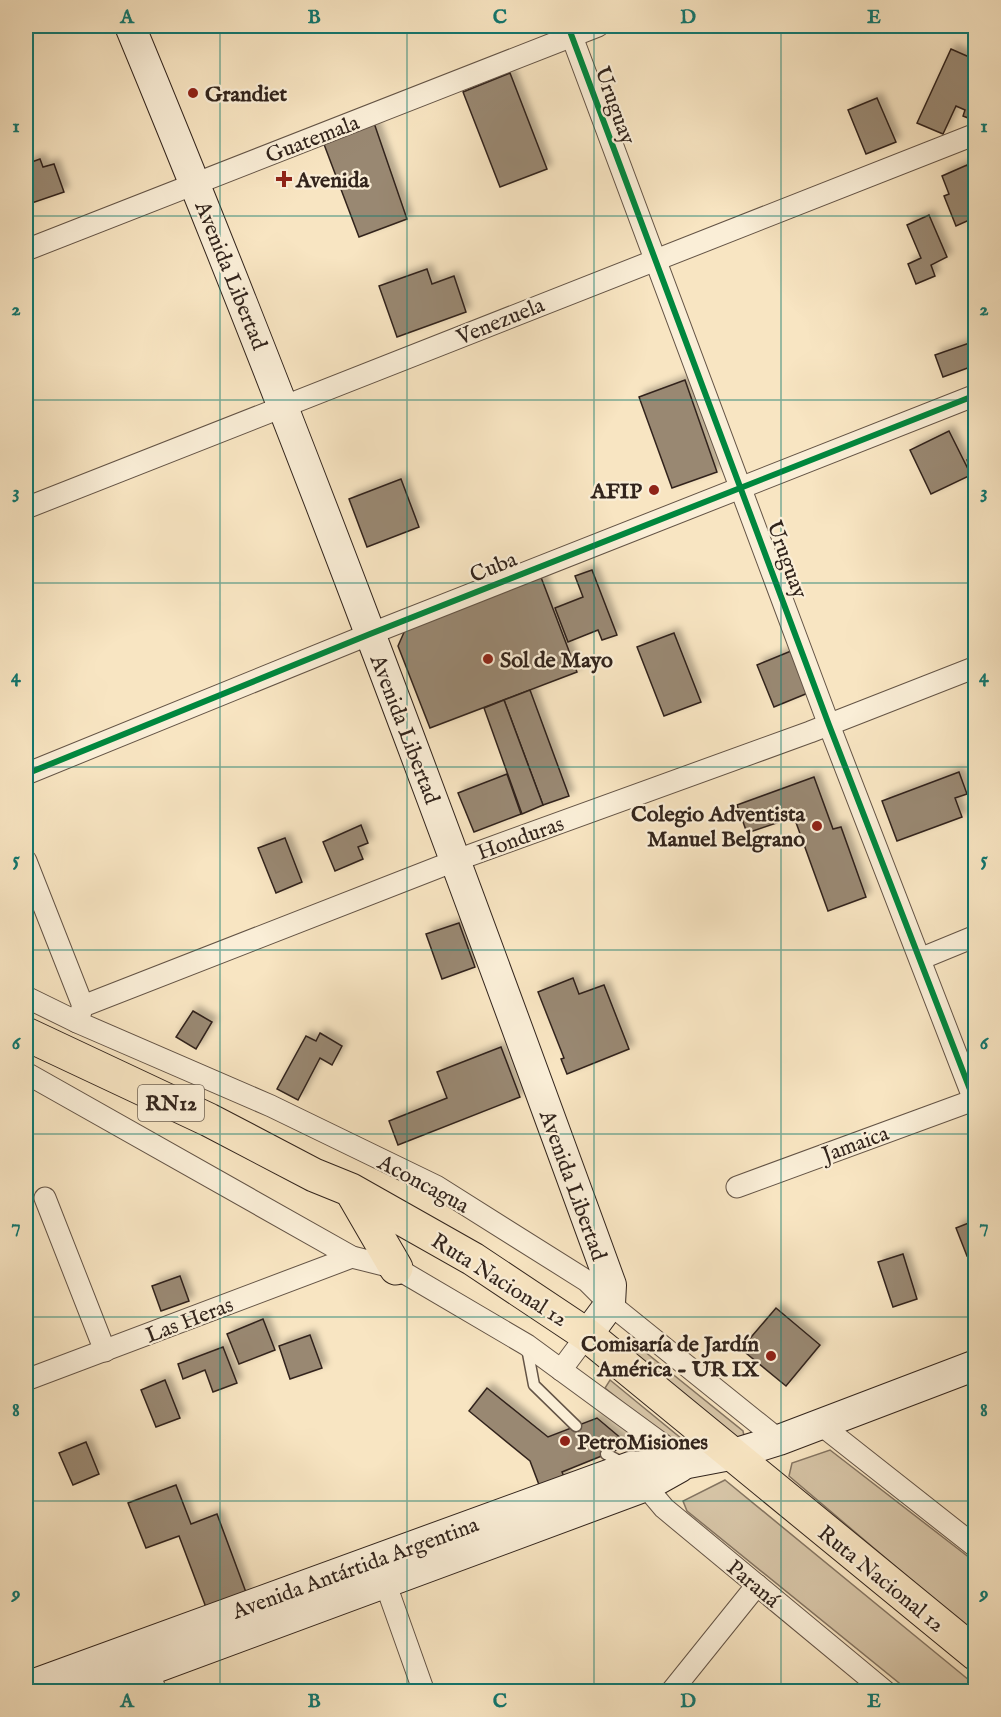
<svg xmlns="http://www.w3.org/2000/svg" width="1001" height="1717" font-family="'IM FELL English',serif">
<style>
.green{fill:#d6c4a6;stroke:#847461;stroke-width:1.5}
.building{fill:#998872;stroke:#32241c;stroke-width:1.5;filter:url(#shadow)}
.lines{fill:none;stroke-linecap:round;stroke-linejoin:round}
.service-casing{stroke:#645446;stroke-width:13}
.minor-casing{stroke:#645446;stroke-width:23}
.secondary-casing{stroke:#32241c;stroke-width:32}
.trunk-casing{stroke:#32241c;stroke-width:35}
.service{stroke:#faeed7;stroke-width:10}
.minor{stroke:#faeed7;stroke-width:21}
.secondary{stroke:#faeed7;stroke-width:30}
.trunk{stroke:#f8e5c2;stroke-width:33}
.cycleway-casing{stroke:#faeed7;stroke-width:10}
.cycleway{stroke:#00873e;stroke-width:6}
.grid{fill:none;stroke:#0f766e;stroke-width:1.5;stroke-opacity:0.55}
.poi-dot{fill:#8f2418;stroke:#faeed7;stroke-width:2}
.labels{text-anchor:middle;stroke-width:4.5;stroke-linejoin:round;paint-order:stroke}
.shield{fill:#faeed7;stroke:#6e6154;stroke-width:1.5}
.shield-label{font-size:21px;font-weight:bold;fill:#32241c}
.poi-label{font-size:22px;font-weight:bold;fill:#32241c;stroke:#faeed7;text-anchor:start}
.street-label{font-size:22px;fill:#32241c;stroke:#faeed7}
.neatline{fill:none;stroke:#0f766e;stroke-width:2}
.grid-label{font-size:20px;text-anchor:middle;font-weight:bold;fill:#0f766e}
</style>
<defs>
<filter id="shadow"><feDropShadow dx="5" dy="-5" stdDeviation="3" flood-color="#0004"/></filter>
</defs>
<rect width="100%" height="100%" fill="#f8e5c2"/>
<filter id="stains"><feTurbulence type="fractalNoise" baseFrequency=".00333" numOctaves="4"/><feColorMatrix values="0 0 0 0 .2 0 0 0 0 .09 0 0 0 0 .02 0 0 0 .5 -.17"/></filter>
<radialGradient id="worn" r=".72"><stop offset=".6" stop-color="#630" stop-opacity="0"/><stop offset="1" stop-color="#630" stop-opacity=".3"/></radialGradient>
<g class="green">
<path d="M639 1347 743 1431 746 1445 633 1355Z"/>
<path d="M610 1380 699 1453 686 1454 605 1388Z"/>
<path d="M830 1450 975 1562V1634L789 1476 792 1463Z"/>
<path d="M725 1480 975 1685V1691H909L687 1511 683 1501Z"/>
</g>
<g class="building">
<path d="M951 49 976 60 972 78 976 79V115L973 120 963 116 965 110 956 106 943 134 917 123Z"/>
<path d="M510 73 547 169 500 187 463 92Z"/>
<path d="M877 98 896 142 866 154 848 110Z"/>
<path d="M373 120 407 219 359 237 322 139Z"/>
<path d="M40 159 43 167 54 164 64 192 26 205V164Z"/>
<path d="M967 165 976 185V217L956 226 944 196 949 194 942 176Z"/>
<path d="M929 215 947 257 931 265 935 276 916 284 908 264 921 258 907 225Z"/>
<path d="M427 269 432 284 454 276 466 312 397 337 379 286Z"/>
<path d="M975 341 976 365 943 377 935 355Z"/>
<path d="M685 380 717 472 672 488 639 397Z"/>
<path d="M949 431 971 475 931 494 910 450Z"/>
<path d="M976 456V485L967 460Z"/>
<path d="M401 479 419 527 367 547 349 499Z"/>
<path d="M592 570 617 635 602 640 598 630 568 642 555 608 583 597 575 576Z"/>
<path d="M539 572 577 672 430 728 398 646 409 621Z"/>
<path d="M674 633 701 702 664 716 637 647Z"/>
<path d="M791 651 808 693 774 707 757 665Z"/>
<path d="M530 690 569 796 543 805 504 700Z"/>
<path d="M504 700 543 805 522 814 484 708Z"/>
<path d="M959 772 967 794 955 798 962 817 897 841 882 801Z"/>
<path d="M507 774 521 814 474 832 458 793Z"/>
<path d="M814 777 833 829 841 827 866 897 828 911 794 817 747 833 737 805Z"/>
<path d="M361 825 368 843 358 847 363 859 335 871 323 842Z"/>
<path d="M285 838 302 882 276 893 258 848Z"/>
<path d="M459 923 475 967 442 979 426 934Z"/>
<path d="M573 978 579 994 604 985 629 1049 567 1074 561 1059 564 1058 538 992Z"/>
<path d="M193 1011 212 1022 196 1049 176 1037Z"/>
<path d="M320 1033 342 1046 332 1065 320 1058 298 1100 277 1089 306 1036 316 1041Z"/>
<path d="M501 1047 520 1097 398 1145 389 1121 447 1098 437 1072Z"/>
<path d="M976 1220V1252L967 1256 956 1228Z"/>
<path d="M903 1254 917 1299 893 1307 878 1262Z"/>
<path d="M180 1276 189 1301 161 1311 152 1286Z"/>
<path d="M776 1308 820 1345 786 1386 741 1349Z"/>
<path d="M263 1319 275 1350 239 1364 227 1334Z"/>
<path d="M310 1335 322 1368 290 1379 279 1346Z"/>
<path d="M223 1347 237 1383 213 1392 205 1370 183 1379 178 1364Z"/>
<path d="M165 1380 180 1418 156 1427 141 1390Z"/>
<path d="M487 1388 548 1437 597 1418 629 1445 562 1472 566 1482 541 1490 530 1461 469 1411Z"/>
<path d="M86 1442 99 1474 73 1485 59 1453Z"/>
<path d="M176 1485 191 1524 217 1514 247 1595 207 1610 179 1536 146 1548 128 1503Z"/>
</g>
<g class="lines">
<defs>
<g id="service">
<path d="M527 1348 534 1385 576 1426"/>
<path d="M606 1454 625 1464"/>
</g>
<g id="minor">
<path d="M568 26 829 725 976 1105"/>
<path d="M26 250 598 26"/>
<path d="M26 508 976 134"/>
<path d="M26 774 370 634 976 395"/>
<path d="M26 861 83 1006"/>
<path d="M920 959 976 936"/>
<path d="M26 997 77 1022 271 1106 436 1186 587 1281 610 1304 779 1440"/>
<path d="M77 1022 83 1006 457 860 810 732 976 667"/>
<path d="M26 1073 352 1257 396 1268 527 1345 688 1463"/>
<path d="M737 1187 974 1100"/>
<path d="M45 1198 105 1351"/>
<path d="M561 1370 587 1335"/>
<path d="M26 1380 352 1257"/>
<path d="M820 1424 976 1547"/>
<path d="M637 1476 664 1508 886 1692"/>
<path d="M381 1571 424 1692"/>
<path d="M144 1658 156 1692"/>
<path d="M671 1692 757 1585"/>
</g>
<g id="secondary">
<path d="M130 26C302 441 457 862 611 1285L610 1304 587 1335"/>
<path d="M26 1687 630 1467 688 1463 730 1455 779 1440 976 1365"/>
<path d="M90 1692 646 1486 680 1467"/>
</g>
<g id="trunk">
<path d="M26 1034 209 1120 314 1175 351 1190 473 1259 587 1335 976 1654"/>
<path d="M352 1192 396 1268"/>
</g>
</defs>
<use href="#service" class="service-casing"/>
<use href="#minor" class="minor-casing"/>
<use href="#secondary" class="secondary-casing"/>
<use href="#trunk" class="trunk-casing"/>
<use href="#service" class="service"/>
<use href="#minor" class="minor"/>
<use href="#secondary" class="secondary"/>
<use href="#trunk" class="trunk"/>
<defs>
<g id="cycleway">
<path d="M568 26 829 725 976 1105"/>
<path d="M26 774 370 634 976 395"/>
</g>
</defs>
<use href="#cycleway" class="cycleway-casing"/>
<use href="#cycleway" class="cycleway"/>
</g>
<path class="grid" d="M220 26V1692M407 26V1692M594 26V1692M781 26V1692M26 216H976M26 400H976M26 583H976M26 767H976M26 950H976M26 1134H976M26 1317H976M26 1501H976"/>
<g class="poi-dot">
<circle cx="193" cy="93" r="6"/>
<path d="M281 170h6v6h6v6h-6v6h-6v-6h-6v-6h6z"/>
<circle cx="654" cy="490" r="6"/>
<circle cx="488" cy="659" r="6"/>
<circle cx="817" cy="826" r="6"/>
<circle cx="771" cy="1356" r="6"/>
<circle cx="565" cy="1441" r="6"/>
</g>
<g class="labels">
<rect class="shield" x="138" y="1085" width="66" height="36" rx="4.5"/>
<g class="shield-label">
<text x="171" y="1110">RN12</text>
</g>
<g class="poi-label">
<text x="205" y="101">Grandiet</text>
<text x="296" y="187">Avenida</text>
<text x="642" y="498" text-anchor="end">AFIP</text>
<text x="500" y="667">Sol de Mayo</text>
<text x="805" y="821" text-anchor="end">Colegio Adventista<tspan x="805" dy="25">Manuel Belgrano</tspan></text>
<text x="759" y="1351" text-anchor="end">Comisaría de Jardín<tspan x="759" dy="25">América - UR IX</tspan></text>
<text x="577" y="1449">PetroMisiones</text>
</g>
<g class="street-label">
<text transform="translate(616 105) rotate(70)" y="8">Uruguay</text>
<text transform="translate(312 138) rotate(-21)" y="8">Guatemala</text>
<text transform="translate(232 275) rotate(68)" y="8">Avenida Libertad</text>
<text transform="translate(500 320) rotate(-22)" y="8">Venezuela</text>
<text transform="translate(788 559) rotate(70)" y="8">Uruguay</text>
<text transform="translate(493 566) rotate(-22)" y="8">Cuba</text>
<text transform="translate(406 729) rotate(69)" y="8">Avenida Libertad</text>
<text transform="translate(520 837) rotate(-20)" y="8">Honduras</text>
<text transform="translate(855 1143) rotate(-20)" y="8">Jamaica</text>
<text transform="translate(424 1183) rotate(28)" y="8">Aconcagua</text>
<text transform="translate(574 1185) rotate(70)" y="8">Avenida Libertad</text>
<text transform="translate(500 1279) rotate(32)" y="8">Ruta Nacional 12</text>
<text transform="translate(189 1319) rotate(-21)" y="8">Las Heras</text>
<text transform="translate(355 1567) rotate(-20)" y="8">Avenida Antártida Argentina</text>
<text transform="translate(882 1578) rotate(39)" y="8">Ruta Nacional 12</text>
<text transform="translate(754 1583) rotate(40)" y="8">Paraná</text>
</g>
</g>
<rect width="1001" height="1717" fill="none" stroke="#f8e5c2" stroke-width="66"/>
<rect x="33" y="33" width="935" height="1651" class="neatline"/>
<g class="grid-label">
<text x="127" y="23">A</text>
<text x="314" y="23">B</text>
<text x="500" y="23">C</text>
<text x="688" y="23">D</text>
<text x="874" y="23">E</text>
<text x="16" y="132">1</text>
<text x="984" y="132">1</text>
<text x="16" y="315">2</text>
<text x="984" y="315">2</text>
<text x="16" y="498">3</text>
<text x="984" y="498">3</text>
<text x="16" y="682">4</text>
<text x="984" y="682">4</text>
<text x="16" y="865">5</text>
<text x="984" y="865">5</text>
<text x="16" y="1049">6</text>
<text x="984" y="1049">6</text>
<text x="16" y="1232">7</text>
<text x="984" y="1232">7</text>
<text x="16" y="1416">8</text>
<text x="984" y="1416">8</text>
<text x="16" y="1599">9</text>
<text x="984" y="1599">9</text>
<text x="127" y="1707">A</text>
<text x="314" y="1707">B</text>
<text x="500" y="1707">C</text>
<text x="688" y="1707">D</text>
<text x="874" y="1707">E</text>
</g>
<rect width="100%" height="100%" filter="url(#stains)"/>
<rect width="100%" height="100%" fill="url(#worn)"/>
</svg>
